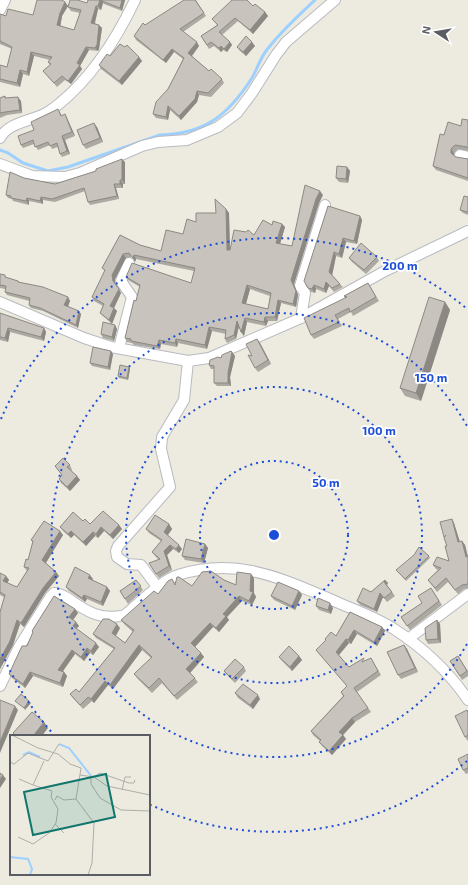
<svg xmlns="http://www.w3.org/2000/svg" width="468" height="885" font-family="'Exo 2',sans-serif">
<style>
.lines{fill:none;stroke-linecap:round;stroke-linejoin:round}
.stream{stroke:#9ed0ff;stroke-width:3}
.minor-casing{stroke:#b8bac0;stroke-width:12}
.minor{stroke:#fff;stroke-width:10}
.wall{fill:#aca9a3;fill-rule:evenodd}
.shaded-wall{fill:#8c8984}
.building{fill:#c8c4bd;stroke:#8c8984;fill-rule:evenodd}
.ring{fill:none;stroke:#1d4ed8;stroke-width:2;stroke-dasharray:2 4}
.inset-river{fill:none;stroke:#9ed0ff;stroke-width:2}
.inset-road{fill:none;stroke:#aeaeaa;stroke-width:1}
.view{fill:#0f766e;fill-opacity:0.15;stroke:#0f766e;stroke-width:2}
.inset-edge{fill:none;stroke:#595c62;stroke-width:2}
.centre{fill:#1d4ed8;stroke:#fff;stroke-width:2}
.ring-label{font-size:12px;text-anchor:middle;font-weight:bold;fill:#1d4ed8;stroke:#fff;stroke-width:3.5;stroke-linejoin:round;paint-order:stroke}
</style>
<rect width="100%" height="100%" fill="#edebe0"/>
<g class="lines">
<path class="stream" d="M0 150 8 153 23 163 48 171 68 167 160 135C205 134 228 115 252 78 257 69 260 59 266 51 280 32 298 16 315 0"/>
<defs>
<g id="minor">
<path d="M0 10 5 0"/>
<path d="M0 138C7 124 28 121 42 115 48 113 54 108 59 104 92 77 117 38 135 0"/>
<path d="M460 155 468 157"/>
<path d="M0 164 32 176 65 177 80 173 142 146 158 142 187 140 218 127 237 113 252 93 276 55 286 42 335 0"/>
<path d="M0 302 84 338 111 347 188 361 209 358 301 318 385 271 468 231"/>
<path d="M301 318 305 293 300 286 325 205"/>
<path d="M119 348 132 297 121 281 129 263"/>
<path d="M158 588 141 565 127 564 117 557 116 551 118 546 170 487 161 449 162 437 184 400 188 361"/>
<path d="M408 639 468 594"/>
<path d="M0 686 19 647 51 596 54 593C60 593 64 596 69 599 87 612 102 621 125 615 138 604 163 579 178 575 236 557 278 577 330 599 351 609 374 616 394 629 422 647 449 672 468 700"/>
</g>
</defs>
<use href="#minor" class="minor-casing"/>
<use href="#minor" class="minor"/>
</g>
<g class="wall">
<path d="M100 0H125L122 11 104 4 103 3 101 10 98 9 95 23 102 28 99 49 98 51 89 50 80 66 82 69 71 84 65 80 57 87 43 71 50 65 48 62 50 60 34 56 29 76 23 74 20 87 0 82V65L7 67 12 49 0 44V14L6 16 33 15 65 2 68 6 62 16 60 26 74 30 80 13 71 11 68 7Z"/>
<path d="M196 0 206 16 183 32 199 46 192 56 209 71 222 79 224 83 211 97 199 95 197 102 181 120 170 110 168 120 156 118 153 114 168 89 183 59 174 52 166 63 136 40 134 36 145 25Z"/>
<path d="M253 6 265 12 268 16 253 34 238 21 222 35 230 42 232 45 227 52 223 50 221 52 214 46 209 49 201 36 217 25 212 19Z"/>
<path d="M255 46 246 56 240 51 237 47Z"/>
<path d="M125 47 139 57 142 61 122 85 101 69 99 65 110 56Z"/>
<path d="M5 96 6 98 21 101 22 113 7 115 0 118V98Z"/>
<path d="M60 112 62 116 65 114 67 118 75 136 65 140 70 154 62 157 60 154 58 147 52 149 50 145 38 150 34 144 23 148 21 145 34 130Z"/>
<path d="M468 120V151L458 149 454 153V156L456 157 468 159V181L436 170 433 166 444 135 461 126Z"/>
<path d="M97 127 103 142 86 149 83 145Z"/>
<path d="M125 162V184H123V188H116L119 199 90 205 88 202 85 191 55 202 43 200V204L29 201V205L13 201 12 199 8 198 6 195 24 178 55 184Z"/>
<path d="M347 167 350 171 348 183 339 182 336 178Z"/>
<path d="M323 195 319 203 294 284 298 295 296 307 281 303 277 321H268L266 326 247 322 244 336 241 332 239 327 236 339 227 343 225 339 226 334 212 331 207 349 178 343 177 347 161 344 160 349 134 345 132 343 127 342 125 338 136 301 140 287 128 280 126 277 191 283 194 271 136 259 135 262 132 257 126 258 115 279V284L121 293 114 308 117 311 112 324 103 316 100 313 103 306 94 301 92 297 105 271 102 268 120 235 140 245 161 251 183 234 196 222 226 209 229 213 230 250 272 225 282 224 285 227 280 244 292 246ZM250 289 270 296 268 309 246 304Z"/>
<path d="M468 197V215L463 213 460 210Z"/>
<path d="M360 216 362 220 357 244 346 242 342 258 336 256 332 275 340 284 343 287 334 292 329 286 326 293 316 289 315 293 311 292 308 288Z"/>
<path d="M377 257 379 261 366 274 352 262 349 258Z"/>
<path d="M0 274 7 278 18 281 20 283 68 297 70 301 68 306 81 314 78 328 43 311 31 308 29 305V301L7 295 5 292V289L0 288Z"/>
<path d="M368 283 379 301 353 316 351 312 338 319 342 326 314 339 311 335 345 298 344 296Z"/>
<path d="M445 302 450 310 421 401 405 396 400 388Z"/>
<path d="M0 313 44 328 46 332 44 341 10 332 8 342 0 340Z"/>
<path d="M115 325 117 329 114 341 103 338 101 334Z"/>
<path d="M257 339 260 343 271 364 258 372 255 368 252 356Z"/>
<path d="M232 352 235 356 230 377 231 386H217L214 383V369H211L209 365 221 358Z"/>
<path d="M113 354 110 370 92 366 90 363Z"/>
<path d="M129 367 130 369 128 380 119 378 118 376Z"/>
<path d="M70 465 72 470 71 471 77 476 80 480 70 491 61 483 59 479 62 475 55 466Z"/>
<path d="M452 519 454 523 460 542 462 541 465 545 468 556V588L464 589 458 594 448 582 437 592 428 580 438 570 436 569 433 565 449 561 447 546 444 537Z"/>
<path d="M83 521 90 524 119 525 122 529 113 539 104 531 98 538 95 536 86 546 74 535 71 538 63 531 60 527Z"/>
<path d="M169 524 172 529 168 535 182 549 179 553 173 549 167 555 172 570 159 578 156 574 159 560 155 556 152 552 161 541 149 533 146 529Z"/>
<path d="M60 531 63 535 46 563 56 572 59 576 45 593 24 627 20 624 13 645 0 669V612L4 597 0 595V573L6 576 9 580 7 583 17 587 27 571 24 567 28 560 33 542 31 540Z"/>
<path d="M205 544 208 548 204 563 185 560 182 556Z"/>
<path d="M429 556 430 558 406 581 398 572Z"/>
<path d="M251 574 254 578V593L256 597 252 605 242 601 227 617 229 620 219 632 213 627 195 647 204 657 190 673 198 682 177 700 162 683 152 693 137 678 134 674 151 658 142 650 113 689 108 685 94 703 92 701 83 709 73 698 70 694 79 692 114 649 96 638 93 634 120 628 116 636 125 643 133 632 124 624 121 620 158 594 175 584 192 586 224 580 236 585Z"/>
<path d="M93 579 92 580 107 587 110 591 103 606 87 599 85 602 69 591 66 587Z"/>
<path d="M136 580 143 590 128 604 120 591Z"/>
<path d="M385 580 388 583 387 585 395 596 387 602 383 597 377 612 360 605 357 601 371 592Z"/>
<path d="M431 588 442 605 410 630 401 617 422 603Z"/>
<path d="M299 591 302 595 295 610 274 600 271 596Z"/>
<path d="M316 606 333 608 331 614 319 610Z"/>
<path d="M350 612 382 627 385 631 377 646 357 634 351 644 349 643 339 655 349 667 371 658 381 675 357 692 371 712 355 722 343 735 346 739 332 755 322 746 319 742 320 741 313 735 311 731 343 696 341 692 347 686 316 650 326 641 325 639 336 636Z"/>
<path d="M78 613 73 620 79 626 76 629 99 647 93 655 90 653 84 661 75 654 62 671 64 672 67 676 63 687 33 676 25 688 12 678 9 674 27 646 33 632 32 631Z"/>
<path d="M437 620 440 624 441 643 428 644 426 640Z"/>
<path d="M404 645 407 649 418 672 401 679 398 675Z"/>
<path d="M299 656 302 660 292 671 282 661 279 657Z"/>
<path d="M458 656 468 671V676L462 680 450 661Z"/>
<path d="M244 667 246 671 235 683 227 675 224 671Z"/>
<path d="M235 693 260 699 253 709 238 698Z"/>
<path d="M467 710 468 712V741L465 737Z"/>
<path d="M468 754V773L466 774 463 770Z"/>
</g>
<g class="shaded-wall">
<path d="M100 0H102V1L103 3 101 10 98 6Z"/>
<path d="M122 0H125L122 11 120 8Z"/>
<path d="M65 2 68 6 62 16 60 29 57 25 60 13Z"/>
<path d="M96 6 98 9 94 26 91 23Z"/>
<path d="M265 12 268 16 253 34 250 30Z"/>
<path d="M99 25 102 28 99 49 98 51 95 48Z"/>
<path d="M197 42 199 46 191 57 188 53Z"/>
<path d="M230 42 232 45 227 52 224 49Z"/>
<path d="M252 42 255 46 246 56 243 52Z"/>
<path d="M221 46 223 50 221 52 219 48Z"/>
<path d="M86 47 89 50 80 66 82 69 71 84 68 81Z"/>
<path d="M172 49 174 52 166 63 163 60Z"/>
<path d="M31 52 34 56 29 76 27 72Z"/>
<path d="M139 57 142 61 122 85 119 81Z"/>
<path d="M20 70 23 74 20 87 17 83Z"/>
<path d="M197 91 199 95 197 102 181 120 179 116Z"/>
<path d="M18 97 21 101 22 113 20 110Z"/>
<path d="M168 106 170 110 168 120 166 117Z"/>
<path d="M65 114 67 118 75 136 72 132Z"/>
<path d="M94 123 97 127 103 142 100 138Z"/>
<path d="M62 136 65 140 70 154 67 151Z"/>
<path d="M451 149 454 153V157L451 153Z"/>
<path d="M122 159 125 162V184L122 180Z"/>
<path d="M347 167 350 171 348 183 346 179Z"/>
<path d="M120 180 123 184V188L120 184Z"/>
<path d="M114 184 116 188 119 199 117 196Z"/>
<path d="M320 191 323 195 319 203 294 284 298 295 296 307 293 304 291 280 316 199Z"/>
<path d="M41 197 43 200V204L40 201Z"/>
<path d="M27 198 29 201V205L26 201Z"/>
<path d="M226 209 229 213 230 254 227 250Z"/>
<path d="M360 216 362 220 357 244 354 241Z"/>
<path d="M282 224 285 227 279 247 276 243Z"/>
<path d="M343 238 346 242 342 258 339 254Z"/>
<path d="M334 252 336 256 332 276 329 272Z"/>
<path d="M123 254 126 258 115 279V284L113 281 112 275Z"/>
<path d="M134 255 136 259 135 262 133 258Z"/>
<path d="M326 282 329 286 326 293 324 289Z"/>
<path d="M247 285 250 289 245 307 242 303Z"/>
<path d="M314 285 316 289 315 293 312 289Z"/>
<path d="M119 289 121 293 114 308 117 311 112 324 109 320 110 306Z"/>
<path d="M68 297 70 301 67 309 64 305Z"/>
<path d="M278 300 281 303 277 321 275 317Z"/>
<path d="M445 302 450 310 421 401 416 393Z"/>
<path d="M79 311 81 314 78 328 76 325Z"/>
<path d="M265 317 268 321 266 326 264 322Z"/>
<path d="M245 318 247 322 244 336 241 332Z"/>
<path d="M237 321 239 325 236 339 234 335Z"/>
<path d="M115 325 117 329 114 341 112 337Z"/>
<path d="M209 327 212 331 207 349 205 345Z"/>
<path d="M8 328 10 332 8 342 5 338Z"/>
<path d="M44 328 46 332 44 341 41 337Z"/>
<path d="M176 339 178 343 177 347 175 343Z"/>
<path d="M257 339 260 343 271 364 268 360Z"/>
<path d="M159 340 161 344 160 349 157 346Z"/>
<path d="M111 351 113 354 110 370 108 367Z"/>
<path d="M232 352 235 356 230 377 231 386 228 383V373Z"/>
<path d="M129 367 130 369 128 380 127 378Z"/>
<path d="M77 476 80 480 70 491 67 487Z"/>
<path d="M452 519 454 523 461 546 458 542Z"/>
<path d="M169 524 172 529 167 536 164 532Z"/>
<path d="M119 525 122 529 113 539 110 535Z"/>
<path d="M101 527 104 531 98 538 96 534Z"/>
<path d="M60 531 63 535 45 564 42 560Z"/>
<path d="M71 531 74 535 71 538 68 534Z"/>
<path d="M93 532 95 536 86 546 83 542Z"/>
<path d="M462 541 465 545 468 558 466 557Z"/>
<path d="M205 544 208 548 204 563 201 559Z"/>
<path d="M170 545 173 549 167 555 172 570 169 566 164 551Z"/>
<path d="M179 545 182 549 179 553 176 549Z"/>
<path d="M56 572 59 576 45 593 24 627 21 623 43 588Z"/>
<path d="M251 574 254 578V593L256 597 252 605 249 601Z"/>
<path d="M90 575 93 579 91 582 88 578Z"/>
<path d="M6 576 9 580 6 585 3 581Z"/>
<path d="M385 580 388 583 387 585 384 582Z"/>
<path d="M107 587 110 591 103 606 101 602Z"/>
<path d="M299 591 302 595 295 610 292 606Z"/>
<path d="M380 593 383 597 377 612 374 609Z"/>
<path d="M84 595 87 599 85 602 82 598Z"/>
<path d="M239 596 242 601 227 617 229 620 219 632 216 628 223 614Z"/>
<path d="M330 603 333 608 331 614 328 610Z"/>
<path d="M75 609 78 613 72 621 69 617Z"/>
<path d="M17 620 20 624 13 645 0 669V659Z"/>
<path d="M437 620 440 624 441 643 438 639Z"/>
<path d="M76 622 79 626 75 630 73 626Z"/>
<path d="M210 623 213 627 194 648 191 643Z"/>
<path d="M117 624 120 628 115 637 112 633Z"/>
<path d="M382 627 385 631 377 646 374 642Z"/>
<path d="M354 630 357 634 351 644 348 640Z"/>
<path d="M346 639 349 643 338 656 336 652Z"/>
<path d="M96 643 99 647 93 655 91 651Z"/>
<path d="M139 645 142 650 113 689 110 685Z"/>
<path d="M404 645 407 649 418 672 415 668Z"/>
<path d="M87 648 90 653 84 661 81 657Z"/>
<path d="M72 650 75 654 61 674 58 670Z"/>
<path d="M201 653 204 657 190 673 186 669Z"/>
<path d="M299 656 302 660 292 671 290 667Z"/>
<path d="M30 672 33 676 25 688 23 684Z"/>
<path d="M64 672 67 676 63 687 60 683Z"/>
<path d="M105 681 108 685 94 703 91 699Z"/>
<path d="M258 695 260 699 253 709 250 705Z"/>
<path d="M29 701 31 703 25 710 24 708Z"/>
<path d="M15 706 18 710 0 753V742Z"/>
<path d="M352 718 355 722 343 735 346 739 332 755 329 751 339 732Z"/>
<path d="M44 722 48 728 42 736H33Z"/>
<path d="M3 775 6 779 0 788V780Z"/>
</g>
<g class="building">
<path d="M37 0H62L65 2 60 13 57 25 74 30 81 10 68 7 70 0H77L87 3 88 0H100L98 6H96L91 23 99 25 97 45 95 48 86 47 77 63 80 65 68 81 62 76 54 83 43 71 51 64 48 62 52 57 31 52 27 72 20 70 17 83 0 79V65L7 67 12 47 0 41V14L6 16 8 9 33 15Z"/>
<path d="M102 0H122L120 8 102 1Z"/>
<path d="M184 0H195L204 13 180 29 197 42 188 53 209 71 211 69 222 79 208 93 197 91 195 99 179 116 168 106 166 117 153 114 156 102 168 89 184 58 172 49 163 60 134 36 143 23 145 25Z"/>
<path d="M232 0H247L253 6 255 4 265 12 250 30 235 18 219 32 230 42 224 49 221 46 219 48 211 42 207 45 201 36 218 25 212 19Z"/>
<path d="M246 36 252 42 243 52 237 47Z"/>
<path d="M120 44 125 47 127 45 139 57 119 81 99 65 107 54 110 56Z"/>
<path d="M5 96V98L18 97 20 110 5 112 0 113V98Z"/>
<path d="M58 109 61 116 65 114 72 132 62 136 67 151 60 154 57 143 50 146 48 142 35 147 33 140 21 145 18 136 34 130 31 122Z"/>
<path d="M462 119 468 120V148L467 147 455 145 451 149V153L456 157 468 159V178L433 166 440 134 444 135 448 122 461 126Z"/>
<path d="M94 123 100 138 83 145 77 130Z"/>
<path d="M122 159V180H120V184H114L117 196 88 202 84 188 52 199 41 197 40 201 27 198 26 201 11 198V196L6 195 10 172 24 178 55 184 96 171V169Z"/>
<path d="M337 166 347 167 346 179 336 178Z"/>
<path d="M305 185 320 191 316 199 291 280 296 291 293 304 278 300 275 317H265L264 322 245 318 241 332 237 321 234 335 225 339 226 330 209 327 205 345 176 339 175 343 159 340 157 346 131 341V339L125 338 134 300 136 301 140 285 126 277 132 263 191 283 195 268 134 255 133 258 129 253 123 254 112 275 113 281 119 289 110 306 114 308 109 320 100 313 104 304 92 297 105 270 102 268 120 235 140 245 161 251 166 230 183 234 187 219 196 222V213H216L215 199 226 209 227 250H230L234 230 246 232 248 230 254 235 263 220 272 225 273 221 282 224 276 243 292 246ZM247 285 271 293 268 309 242 303Z"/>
<path d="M464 196 468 197V212L460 210Z"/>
<path d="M328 206 360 216 354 241 343 238 339 254 334 252 329 272 340 284 332 288 326 282 324 289 314 285 312 289 308 288 304 281Z"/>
<path d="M361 243 377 257 364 270 349 258Z"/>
<path d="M0 274 5 275V277L18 281V282L43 287 68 297 64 305 79 311 76 325 40 308 29 305 30 298 5 292 6 286 0 285Z"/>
<path d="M368 283 376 297 350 312 349 308 335 315 339 322 311 335 304 318 347 297 344 296Z"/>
<path d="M429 297 445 302 416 393 400 388Z"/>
<path d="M0 313 44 328 41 337 8 328 5 338 0 337Z"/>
<path d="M103 322 115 325 112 337 101 334Z"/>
<path d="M257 339 268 360 255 368 248 355 252 356 246 344Z"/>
<path d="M93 347 111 351 108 367 90 363Z"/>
<path d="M231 351 232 352 228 373V383H214V366L209 365 210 360 218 357 221 358 222 355Z"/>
<path d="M120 365 129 367 127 378 118 376Z"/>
<path d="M63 458 70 465 67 467 77 476 67 487 59 479 62 475 55 466Z"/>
<path d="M103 511 119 525 110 535 101 527 96 534 93 532 83 542 71 531 68 534 60 527 73 512 83 521 85 519 90 524Z"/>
<path d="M155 515 169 524 164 532 179 545 176 549 170 545 164 551 169 566 156 574 149 563 160 559 152 552 162 540 146 529Z"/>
<path d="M452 519 458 542 462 541 466 557 468 556V584L462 585 455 590 446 578 435 588 428 580 441 568 433 565 437 557 449 561 445 546H447L444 538 446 535 444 537 440 522Z"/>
<path d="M44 521 60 531 42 560 56 572 43 588 21 623 17 620 10 641 0 659V612L5 595 0 592V573L6 576 3 581 17 587 29 568 24 567 26 559 28 560 33 541 31 540Z"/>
<path d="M186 539 205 544 201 559 182 556Z"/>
<path d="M419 547 429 556 405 579 396 570 414 555Z"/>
<path d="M75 567 90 575 88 578 107 587 101 602 84 595 82 598 66 587Z"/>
<path d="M211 571 224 580 236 585 237 572 251 574 250 591 253 592 249 601 239 596 223 614 226 616 216 628 210 623 191 643 201 653 186 669 195 678 174 696 159 678 149 688 134 674 152 657 139 645 110 685 105 681 91 699 88 697 80 705 70 694 76 689 79 692 115 648 93 634 103 619H109L117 624 112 633 125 643 134 630 121 620 154 591 158 594 168 581 172 579 175 585 177 577H179L192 586 202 572Z"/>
<path d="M136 580 141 586 125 599 120 591Z"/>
<path d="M385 580 384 582 392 592 384 598 380 593 374 609 357 601 363 588 371 592Z"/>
<path d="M278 582 299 591 292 606 271 596Z"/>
<path d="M431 588 439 601 407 626 401 617 422 603 418 596Z"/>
<path d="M54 596 75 609 69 617 76 622 73 626 96 643 91 651 87 648 81 657 72 650 58 670 64 672 60 683 30 672 23 684 9 674 22 646H27L33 632 32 631Z"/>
<path d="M318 598 330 603 328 610 316 606Z"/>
<path d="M350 612 382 627 374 642 354 630 348 640 346 639 336 652 349 667 364 658 362 662 371 658 378 671 354 688 368 708 352 718 339 732 343 735 329 751 319 742 321 740 311 731 344 696 341 692 347 686 316 650 326 640 325 639 331 632 336 636Z"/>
<path d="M437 620 438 639 426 640 425 628Z"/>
<path d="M404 645 415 668 398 675 387 652Z"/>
<path d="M289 646 299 656 290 667 279 657Z"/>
<path d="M458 656 467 671 460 676 450 661Z"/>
<path d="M235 659 244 667 232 679 224 671Z"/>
<path d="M243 684 258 695 250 705 235 693Z"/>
<path d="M21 694 29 701 24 708 15 701Z"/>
<path d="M0 700 15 706 0 742Z"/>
<path d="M467 710 468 713V735L465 737 455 716Z"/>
<path d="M32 712 44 722 33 736H16L13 733Z"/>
<path d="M468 754V768L463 770 458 759Z"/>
<path d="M0 773 3 775 0 780Z"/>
</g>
<g class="ring">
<circle cx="274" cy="535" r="74"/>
<circle cx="274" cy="535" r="148"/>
<path d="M467 644A222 222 0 1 1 467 426"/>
<path d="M467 761A297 297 0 0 1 151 805M55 736A297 297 0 0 1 1 651M1 419A297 297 0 0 1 467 309"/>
</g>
<g transform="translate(10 735)">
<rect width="140" height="140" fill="#edebe0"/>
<path class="inset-river" d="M49 9 59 13 82 42M13 20 19 17 30 22M0 122 18 124 22 134 20 140"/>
<path class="inset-road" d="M2 0 28 13 48 19 60 29 71 33 66 64 84 88 82 128 78 140M0 27 4 29 18 18 38 26 49 9M70 40 84 42 97 51 140 60M81 41V49L90 63 111 75 140 76M84 42 90 38 119 48H124L125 45M9 44 23 50M112 55 115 42H121M45 65 47 61 54 65 66 64M45 89 54 98M8 102 23 109 39 98 46 88 48 74 41 62 42 56 23 50 34 26"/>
<path class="view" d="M96 39 105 82 23 100 14 57Z"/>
<rect width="140" height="140" class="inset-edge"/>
</g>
<circle cx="274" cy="535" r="6" class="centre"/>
<g class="ring-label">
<text x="400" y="270">200 m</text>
<text x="431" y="382">150 m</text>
<text x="379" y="435">100 m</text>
<text x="326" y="487">50 m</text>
</g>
<g transform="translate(436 32) rotate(282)" stroke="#ffffff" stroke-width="3" paint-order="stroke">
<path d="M0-3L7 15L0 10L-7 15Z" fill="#595c62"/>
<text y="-6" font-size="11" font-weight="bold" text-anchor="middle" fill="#595c62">N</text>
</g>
</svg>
